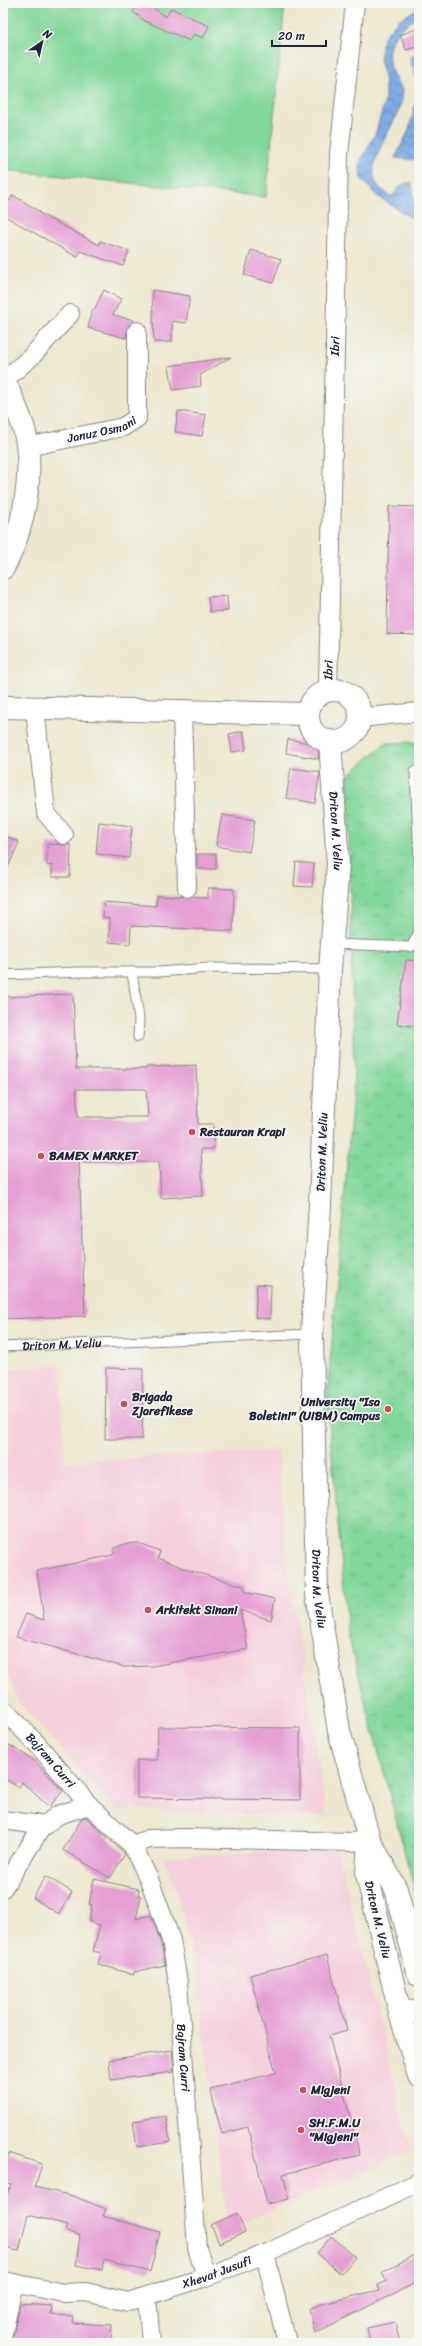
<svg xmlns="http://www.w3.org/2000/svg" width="422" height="2346" font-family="Sriracha,sans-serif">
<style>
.built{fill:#f5cfdb}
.grass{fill:url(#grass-tufts);stroke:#527c6a}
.pitch{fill:#81d79a;stroke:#527c6a}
.water{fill:url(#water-waves);stroke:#506791}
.building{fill:#e59fd4;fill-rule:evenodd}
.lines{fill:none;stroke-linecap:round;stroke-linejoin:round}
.service-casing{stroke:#878484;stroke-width:11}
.minor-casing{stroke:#878484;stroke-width:20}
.tertiary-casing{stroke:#878484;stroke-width:24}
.service{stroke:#fff;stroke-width:9}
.minor{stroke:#fff;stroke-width:18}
.tertiary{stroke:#fff;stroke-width:22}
.poi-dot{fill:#d1495b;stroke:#f6f6f2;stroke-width:1.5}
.labels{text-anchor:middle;stroke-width:3.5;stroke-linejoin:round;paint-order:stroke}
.street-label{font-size:12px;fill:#22223b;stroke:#f6f6f2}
.poi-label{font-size:12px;font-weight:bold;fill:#22223b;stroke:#f6f6f2;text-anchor:start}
</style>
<defs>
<pattern id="grass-tufts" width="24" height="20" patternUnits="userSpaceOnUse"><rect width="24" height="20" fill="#81d79a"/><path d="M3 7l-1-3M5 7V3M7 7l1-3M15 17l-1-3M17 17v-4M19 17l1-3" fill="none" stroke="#6fb886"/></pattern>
<pattern id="water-waves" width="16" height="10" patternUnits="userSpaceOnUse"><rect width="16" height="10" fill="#7dace7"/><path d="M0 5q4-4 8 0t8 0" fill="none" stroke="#668cbc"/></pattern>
</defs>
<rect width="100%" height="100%" fill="#f6f6f2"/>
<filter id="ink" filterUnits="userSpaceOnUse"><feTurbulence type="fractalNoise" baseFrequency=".025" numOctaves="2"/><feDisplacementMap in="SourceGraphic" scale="8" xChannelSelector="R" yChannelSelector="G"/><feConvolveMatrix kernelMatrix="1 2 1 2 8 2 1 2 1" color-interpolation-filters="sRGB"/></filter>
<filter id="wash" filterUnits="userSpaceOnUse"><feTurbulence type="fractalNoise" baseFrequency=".012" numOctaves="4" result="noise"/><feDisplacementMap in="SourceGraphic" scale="16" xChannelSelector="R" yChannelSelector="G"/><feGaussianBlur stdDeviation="0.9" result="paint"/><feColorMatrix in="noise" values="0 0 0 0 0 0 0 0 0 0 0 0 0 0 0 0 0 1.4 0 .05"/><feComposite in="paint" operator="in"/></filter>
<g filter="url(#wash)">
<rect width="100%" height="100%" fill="#ece7ce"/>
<g class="built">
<path d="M60 1365 65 1462 278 1450 286 1556 327 1817 116 1809 19 1703 3 1663V1370Z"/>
<path d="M337 1848 411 2151 228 2229 203 2028 199 1982 175 1885 163 1857Z"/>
</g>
<path class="grass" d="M419 742V1907L348 1635 327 1399 354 1082 348 776 385 743Z"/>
<path class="pitch" d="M3 3H285L266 197 3 170Z"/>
<g class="water">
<path d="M419 8V17C397 27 381 46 392 72 396 83 404 86 402 99 398 123 361 166 378 186 381 190 388 194 392 197 398 190 402 181 412 183L414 199 419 206V223L376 195 361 178 360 162 375 135 385 101V82L380 58 383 38 397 21Z"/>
<path d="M419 54V160L395 158 409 130 419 88 410 57Z"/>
</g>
<g id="blocks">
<g class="building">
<path d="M139 3H146L166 17 171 8 209 26 203 38 194 34 190 41 145 21 133 12Z"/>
<path d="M419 28V46L406 50 400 35Z"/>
<path d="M13 195 40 212 39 213 99 245 100 241 129 251 123 266 80 251 77 257 3 215V210Z"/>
<path d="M251 250 281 259 273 283 244 275Z"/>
<path d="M104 290 121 299 113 315 134 320 128 326 126 338 88 328 92 310H94Z"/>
<path d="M152 290 190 296 186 323 172 321V342H154Z"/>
<path d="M231 357 200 375 201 386 173 390 169 366Z"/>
<path d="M178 411 206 415 202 436 175 432Z"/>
<path d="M389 506 419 507V635L387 634Z"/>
<path d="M227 596 228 611 210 612 208 597Z"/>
<path d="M243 731 246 750 232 752 229 734Z"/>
<path d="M288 739 318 745 319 759 286 753Z"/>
<path d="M291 768 320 772 315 803 286 798Z"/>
<path d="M222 815 255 820 249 852 216 846Z"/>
<path d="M99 822 132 826 129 858 96 854Z"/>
<path d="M3 835 19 842 3 879Z"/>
<path d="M47 844 71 845 70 877H52V865L47 866Z"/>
<rect x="197" y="854" width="19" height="15"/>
<path d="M296 862 314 864 312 887 294 886Z"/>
<path d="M208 888 234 889 233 931 131 926 130 944 109 942 110 918H103L104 902 156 906 157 895 208 898Z"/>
<path d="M406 960 419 961V1027L397 1024Z"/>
<path d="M73 994 76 1069H146V1067L196 1065 198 1124H213L214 1149H201L203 1196 161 1198 159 1162H79L85 1316 3 1319V997ZM76 1089H146L148 1117H78Z"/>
<path d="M257 1284 271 1285 270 1319 255 1318Z"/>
<path d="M106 1368 143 1369 142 1439H105Z"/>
<path d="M138 1543 160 1551 158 1558 191 1571 244 1586 245 1592 275 1599 271 1620 240 1610 248 1649 152 1666 124 1667 16 1637 26 1614 44 1620 37 1571 113 1555 115 1548 125 1544Z"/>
<path d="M158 1727 300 1728V1800L137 1798V1760H157Z"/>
<path d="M3 1741 35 1761 63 1791 49 1807 22 1782 19 1787 3 1778Z"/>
<path d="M86 1817 125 1854 110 1878 63 1850 82 1818Z"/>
<path d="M46 1876 72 1892 59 1914 33 1898Z"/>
<path d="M94 1879 139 1889 138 1895 141 1896 136 1919 151 1915 161 1943 165 1965 134 1972V1975L98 1964 101 1953 93 1951 100 1925 89 1922 92 1905 89 1904Z"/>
<path d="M327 1955 347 2031 329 2036 360 2155 283 2174 289 2199 267 2204 248 2127 222 2134 210 2089 276 2073 250 1975Z"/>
<path d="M172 2050 174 2072 111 2080 109 2060Z"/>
<path d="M166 2116 170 2142 137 2147 133 2121Z"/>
<path d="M9 2153 42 2164 35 2187 73 2196 106 2209 103 2216 160 2232 150 2272 104 2260 102 2270 76 2265 80 2236 66 2231 68 2225 28 2215 19 2251 3 2248V2207L11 2184 3 2182V2172Z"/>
<path d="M237 2213 245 2232 219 2243 211 2225Z"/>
<path d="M331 2236 355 2257 341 2274 317 2253Z"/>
<path d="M419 2252V2281L315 2333 309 2309 318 2305 379 2290 377 2285 386 2281 382 2273Z"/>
<path d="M20 2304 52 2306 51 2315 73 2316 72 2323 112 2325 111 2343H6L13 2335Z"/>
<path d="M395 2322 400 2343H370L367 2328Z"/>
</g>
</g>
</g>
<g filter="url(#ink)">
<use href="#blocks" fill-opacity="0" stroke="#878484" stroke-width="1"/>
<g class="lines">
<defs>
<g id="service">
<path d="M415 771 419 857"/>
<path d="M332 944 411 947 419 932"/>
<path d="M132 972 139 1019 138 1037"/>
<path d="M3 975 78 972H159L209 968 330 969"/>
<path id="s1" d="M3 1347 312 1334"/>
</g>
<g id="minor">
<path d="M4 380 31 357 70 314"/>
<path id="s2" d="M27 447 123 427 137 418V331"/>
<path id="s3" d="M328 690 339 154 355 3"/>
<path d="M35 708 46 813 64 835"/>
<path d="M182 710 187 888"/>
<path d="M359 718 419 712"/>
<path id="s4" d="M3 1709 37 1744 89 1805 132 1845 149 1879 171 1940 178 1982 197 2248 206 2277"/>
<path d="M3 1820 32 1824H46L58 1815 89 1805"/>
<path d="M132 1845 149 1839 184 1838 352 1842 369 1839"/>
<path d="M3 1888 40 1830 46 1824"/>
<path d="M265 2254 287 2343"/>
<path id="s5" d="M3 2281 64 2293 86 2292 128 2302 206 2277 265 2254 419 2182"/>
<path d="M147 2297 151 2343"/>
<path d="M3 2333 14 2283"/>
</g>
<g id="tertiary">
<path d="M3 378C10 395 19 412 24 429 35 471 24 531 3 568"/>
<circle cx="334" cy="716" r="26"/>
<path d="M3 707 308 714"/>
<path id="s6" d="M330 741 338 864 330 969 320 1204 312 1334 317 1594 339 1731 369 1839 396 1889 419 1975"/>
<path id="s7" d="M369 1839 367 1874 400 2013 419 2076"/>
<path d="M400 2013 419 2011"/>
</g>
</defs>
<use href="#service" class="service-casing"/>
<use href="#minor" class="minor-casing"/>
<use href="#tertiary" class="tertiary-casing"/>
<use href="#service" class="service"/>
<use href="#minor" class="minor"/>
<use href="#tertiary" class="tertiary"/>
</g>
</g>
<g class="poi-dot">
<circle cx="192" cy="1132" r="4"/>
<circle cx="41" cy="1156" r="4"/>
<circle cx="124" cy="1404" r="4"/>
<circle cx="388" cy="1409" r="4"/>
<circle cx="148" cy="1610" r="4"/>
<circle cx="303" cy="2090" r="4"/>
<circle cx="301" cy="2130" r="4"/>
</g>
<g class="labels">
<g class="street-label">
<text dy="4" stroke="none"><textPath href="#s3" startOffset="344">Ibri</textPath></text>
<text dy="4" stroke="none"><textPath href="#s2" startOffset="77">Januz Osmani</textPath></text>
<text dy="4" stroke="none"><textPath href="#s3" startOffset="20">Ibri</textPath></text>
<text dy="4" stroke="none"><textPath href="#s6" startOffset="90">Driton M. Veliu</textPath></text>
<text transform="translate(322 1152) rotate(-88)" y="4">Driton M. Veliu</text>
<text dy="4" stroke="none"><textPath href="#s1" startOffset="59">Driton M. Veliu</textPath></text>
<text dy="4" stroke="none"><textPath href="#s6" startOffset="849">Driton M. Veliu</textPath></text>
<text dy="4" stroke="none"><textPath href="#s4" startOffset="70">Bajram Curri</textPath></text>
<text dy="4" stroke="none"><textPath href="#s7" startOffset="82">Driton M. Veliu</textPath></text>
<text dy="4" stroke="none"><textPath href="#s4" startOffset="409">Bajram Curri</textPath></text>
<text dy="4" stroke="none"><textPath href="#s5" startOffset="221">Xhevat Jusufi</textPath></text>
</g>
<g class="poi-label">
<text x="200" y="1136">Restauran Krapi</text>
<text x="49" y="1160">BAMEX MARKET</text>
<text x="132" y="1401">Brigada<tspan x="132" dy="14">Zjarefikese</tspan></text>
<text x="380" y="1406" text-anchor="end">University "Isa<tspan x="380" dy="14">Boletini" (UIBM) Campus</tspan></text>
<text x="156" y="1614">Arkitekt Sinani</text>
<text x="311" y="2094">Migjeni</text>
<text x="309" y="2127">SH.F.M.U<tspan x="309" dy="14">"Migjeni"</tspan></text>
</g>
</g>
<rect width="422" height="2346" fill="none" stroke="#f6f6f2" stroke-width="16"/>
<g transform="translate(42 42) rotate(34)" stroke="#f6f6f2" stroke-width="3" paint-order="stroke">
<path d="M0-3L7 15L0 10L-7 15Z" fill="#22223b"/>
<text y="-6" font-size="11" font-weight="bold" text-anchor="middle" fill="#22223b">N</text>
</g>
<path d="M272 40v6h54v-6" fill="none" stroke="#22223b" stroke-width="2"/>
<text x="278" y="40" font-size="12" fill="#22223b" stroke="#f6f6f2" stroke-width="3" paint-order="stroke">20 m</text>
</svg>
